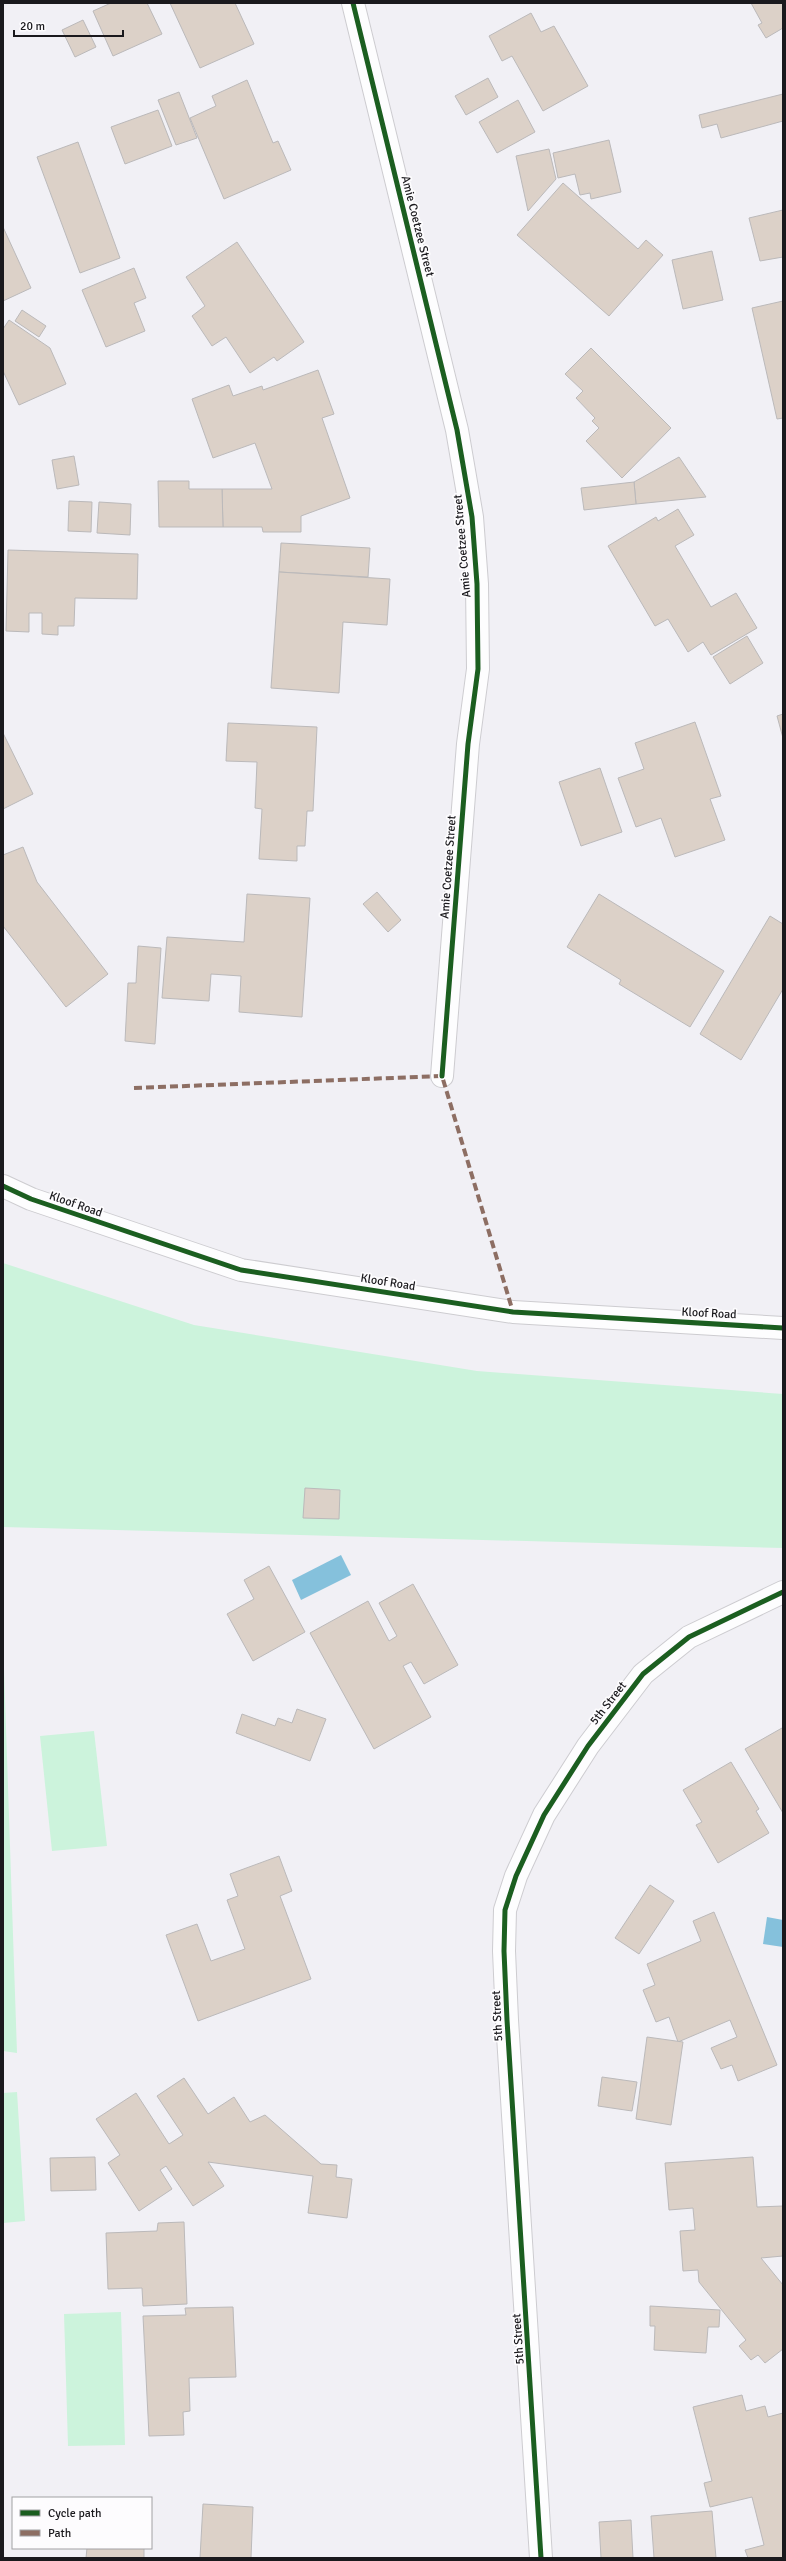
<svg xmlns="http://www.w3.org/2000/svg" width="786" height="2561" font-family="Signika,sans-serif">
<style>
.green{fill:#ccf3dc}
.water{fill:#85c1dc}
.building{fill:#dcd1c8;stroke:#bbb9ba}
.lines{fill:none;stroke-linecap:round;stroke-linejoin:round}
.street-casing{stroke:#cdccd0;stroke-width:24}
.street{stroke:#fdfdfe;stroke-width:22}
.quiet{stroke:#8d6e63;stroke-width:4;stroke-dasharray:8 4;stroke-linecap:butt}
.cycleway-casing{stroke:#fdfcfe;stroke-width:8}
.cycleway{stroke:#1b5e20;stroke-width:5}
.labels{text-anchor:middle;stroke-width:3.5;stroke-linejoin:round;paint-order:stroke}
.street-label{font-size:12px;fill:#1a191d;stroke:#fdfcfe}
</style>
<rect width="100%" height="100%" fill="#f1f0f5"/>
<g class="green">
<path d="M3 1263 194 1325 477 1371 783 1394V1548L3 1527Z"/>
<path d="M3 1639 17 2053 3 2051Z"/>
<path d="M94 1731 107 1846 52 1851 40 1736Z"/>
<path d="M17 2092 25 2221 3 2223V2093Z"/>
<path d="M121 2312 125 2445 68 2446 64 2314Z"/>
</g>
<g class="water">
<path d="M341 1555 351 1575 301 1600 292 1580Z"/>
<path d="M767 1917 783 1920V1947L763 1944Z"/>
</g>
<g class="building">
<path d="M111 3H147L162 34 113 56 93 11Z"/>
<path d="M170 3H235L254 44 200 68Z"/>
<path d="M751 3H783V28L766 38 758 25 762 23Z"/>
<path d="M531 13 541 32 554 26 588 86 543 111 512 56 502 61 489 36Z"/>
<path d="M83 20 96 47 75 57 62 30Z"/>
<path d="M488 78 498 97 466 115 455 96Z"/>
<path d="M247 80 273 143 278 141 291 170 224 199 190 118 216 106 212 96Z"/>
<path d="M179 92 197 138 176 145 158 100Z"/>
<path d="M783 94V121L721 138 717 124 702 128 699 115Z"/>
<path d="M518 100 535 132 497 153 479 122Z"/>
<path d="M158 110 172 146 125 164 111 127Z"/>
<path d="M609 140 621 192 591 199 590 193 580 195 575 174 558 178 553 153Z"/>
<path d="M78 142 120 258 80 273 37 157Z"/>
<path d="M549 149 556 179 528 211 516 156Z"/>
<path d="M563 183 638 249 646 240 663 255 609 316 517 235Z"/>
<path d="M783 210V257L760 261 749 218Z"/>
<path d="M3 227 31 288 3 301Z"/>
<path d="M237 242 304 342 277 361 274 357 250 373 226 337 212 346 192 316 205 306 186 277Z"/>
<path d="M712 251 723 300 683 309 672 260Z"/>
<path d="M134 268 146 298 134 303 145 331 106 347 82 290Z"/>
<path d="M783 301V418L777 419 752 308Z"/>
<path d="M22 310 46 326 39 337 15 321Z"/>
<path d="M9 320 50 348 66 384 19 405 3 371V329Z"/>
<path d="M591 348 671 428 622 478 586 441 599 428 592 421 595 418 576 398 583 391 565 374Z"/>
<path d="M318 370 334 414 322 418 350 498 301 516V532H263L262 527H223L222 489H272L255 443 213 458 192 399 229 385 233 396 262 386 263 390Z"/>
<path d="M74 456 79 485 57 489 52 460Z"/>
<path d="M679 457 706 497 636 504 634 482Z"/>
<path d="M158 481H189V489H222L223 527H159Z"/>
<path d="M634 482 636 504 584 510 581 488Z"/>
<path d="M69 501 92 502 91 532 68 531Z"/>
<path d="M99 502 131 504 130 535 97 533Z"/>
<path d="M678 509 694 535 675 546 711 607 736 593 757 628 711 655 703 642 688 652 668 619 655 626 608 546 656 517 658 521Z"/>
<path d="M281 543 370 548 368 577 279 572Z"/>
<path d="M8 550 138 554 137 599 75 598 74 626H58V635L42 634V613H29V632L6 631Z"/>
<path d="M279 572 390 579 387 625 343 622 339 693 271 688Z"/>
<path d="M747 636 763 663 730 684 713 657Z"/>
<path d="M783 714V738L777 716Z"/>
<path d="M695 722 721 796 710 799 725 840 675 857 661 818 636 827 618 778 644 769 635 743Z"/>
<path d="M228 723 317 727 313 811H307L305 846H297V861L259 859 262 809 255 808 257 762 226 761Z"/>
<path d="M3 733 33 794 3 809Z"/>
<path d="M600 768 622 832 581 846 559 782Z"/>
<path d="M23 847 37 882 108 974 66 1007 3 926V855Z"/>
<path d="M377 892 401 920 388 932 363 904Z"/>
<path d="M247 894 310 898 302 1017 239 1012 241 976 211 974 209 1001 162 998 167 937 244 942Z"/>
<path d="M599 894 724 971 690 1027 619 984 621 980 567 947Z"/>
<path d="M770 916 783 924V989L741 1060 700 1034Z"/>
<path d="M138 946 161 948 155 1044 125 1041 128 983H136Z"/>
<path d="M305 1488 340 1490 339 1519 303 1518Z"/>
<path d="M269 1566 305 1632 253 1661 227 1614 254 1599 244 1580Z"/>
<path d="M413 1584 458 1665 424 1684 411 1662 403 1666 431 1717 374 1749 310 1633 368 1601 389 1641 397 1636 379 1603Z"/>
<path d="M297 1709 326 1719 310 1761 236 1733 242 1714 275 1726 278 1718 292 1723Z"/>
<path d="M782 1728 783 1730V1813L745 1749Z"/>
<path d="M731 1762 759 1809 756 1811 769 1833 718 1863 696 1825 702 1822 683 1790Z"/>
<path d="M279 1856 292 1891 280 1896 311 1979 198 2021 166 1935 197 1924 211 1961 245 1949 227 1900 238 1896 230 1874Z"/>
<path d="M650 1885 674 1901 639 1954 615 1938Z"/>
<path d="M714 1912 777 2065 738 2081 732 2065 721 2069 711 2048 737 2037 730 2020 678 2042 669 2017 656 2022 643 1990 655 1985 647 1964 701 1941 693 1921Z"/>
<path d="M647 2037 683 2042 671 2125 636 2119Z"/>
<path d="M602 2077 637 2082 632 2111 598 2106Z"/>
<path d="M184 2078 208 2114 234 2097 250 2122 265 2115 321 2164 337 2165 336 2177 352 2179 347 2218 308 2213 313 2176 208 2162 224 2186 193 2206 166 2166 160 2170 172 2189 139 2211 108 2163 120 2155 96 2119 136 2093 169 2144 183 2135 157 2096Z"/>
<path d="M95 2157 96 2190 51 2191 50 2158Z"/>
<path d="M753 2157 757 2207 783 2206V2256L761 2258 783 2285V2349L765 2363 758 2355 751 2360 739 2346 746 2340 699 2282 698 2270 683 2271 680 2231 695 2230 693 2208 669 2210 665 2163Z"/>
<path d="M184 2222 187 2304 143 2306 142 2288 108 2289 106 2233 157 2231 158 2223Z"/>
<path d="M650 2306 720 2310 719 2327H708L706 2353 654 2350 655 2326H650Z"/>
<path d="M233 2307 236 2377 189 2378 190 2411 183 2412 184 2435 149 2436 143 2316 186 2315 185 2308Z"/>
<path d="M742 2395 746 2411 765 2406 768 2417 783 2413V2558H748L745 2550 764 2545 752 2497 710 2507 704 2483 712 2481 693 2407Z"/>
<path d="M203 2504 253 2507 251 2558H200Z"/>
<path d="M712 2511 716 2558H654L651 2516Z"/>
<path d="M631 2520 633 2558H601L599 2522Z"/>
<path d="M87 2548H144V2558H86Z"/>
</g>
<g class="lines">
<defs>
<g id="street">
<path d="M353 3 457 430 472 517 477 584 478 669 468 744 442 1076"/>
<path d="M3 1186 31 1199 241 1270 513 1312 783 1328"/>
<path d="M541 2558 507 2020 504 1951 505 1910 516 1876 544 1815 588 1746 643 1674 689 1637 783 1592"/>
</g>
</defs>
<use href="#street" class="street-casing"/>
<use href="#street" class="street"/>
<path class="quiet" d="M134 1088 442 1076 513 1312"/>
<defs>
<g id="cycleway">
<path d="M353 3 457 430 472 517 477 584 478 669 468 744 442 1076"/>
<path d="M3 1186 31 1199 241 1270 513 1312 783 1328"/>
<path d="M541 2558 507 2020 504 1951 505 1910 516 1876 544 1815 588 1746 643 1674 689 1637 783 1592"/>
</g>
</defs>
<use href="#cycleway" class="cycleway-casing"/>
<use href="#cycleway" class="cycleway"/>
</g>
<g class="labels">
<g class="street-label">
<text transform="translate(418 226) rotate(76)" y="4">Amie Coetzee Street</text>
<text transform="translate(462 546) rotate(-95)" y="4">Amie Coetzee Street</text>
<text transform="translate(448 867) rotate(-86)" y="4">Amie Coetzee Street</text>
<text transform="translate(76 1204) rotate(19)" y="4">Kloof Road</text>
<text transform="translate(388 1282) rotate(9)" y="4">Kloof Road</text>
<text transform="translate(709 1313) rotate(3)" y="4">Kloof Road</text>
<text transform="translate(608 1703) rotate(-52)" y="4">5th Street</text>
<text transform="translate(497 2016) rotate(-93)" y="4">5th Street</text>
<text transform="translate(518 2339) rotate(-94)" y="4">5th Street</text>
</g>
</g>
<rect width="786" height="2561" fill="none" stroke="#1a191d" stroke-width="8"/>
<rect x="12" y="2497" width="140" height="52" fill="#fdfcfe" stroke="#a2a1a4"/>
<rect x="20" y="2510" width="20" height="6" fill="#1b5e20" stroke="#a2a1a4"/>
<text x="48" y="2517" font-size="12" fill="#1a191d">Cycle path</text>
<rect x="20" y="2530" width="20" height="6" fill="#8d6e63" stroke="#a2a1a4"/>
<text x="48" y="2537" font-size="12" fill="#1a191d">Path</text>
<path d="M14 30v6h109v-6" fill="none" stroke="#1a191d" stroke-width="2"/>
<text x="20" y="30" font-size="12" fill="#1a191d" stroke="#fdfcfe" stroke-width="3" paint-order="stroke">20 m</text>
</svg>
